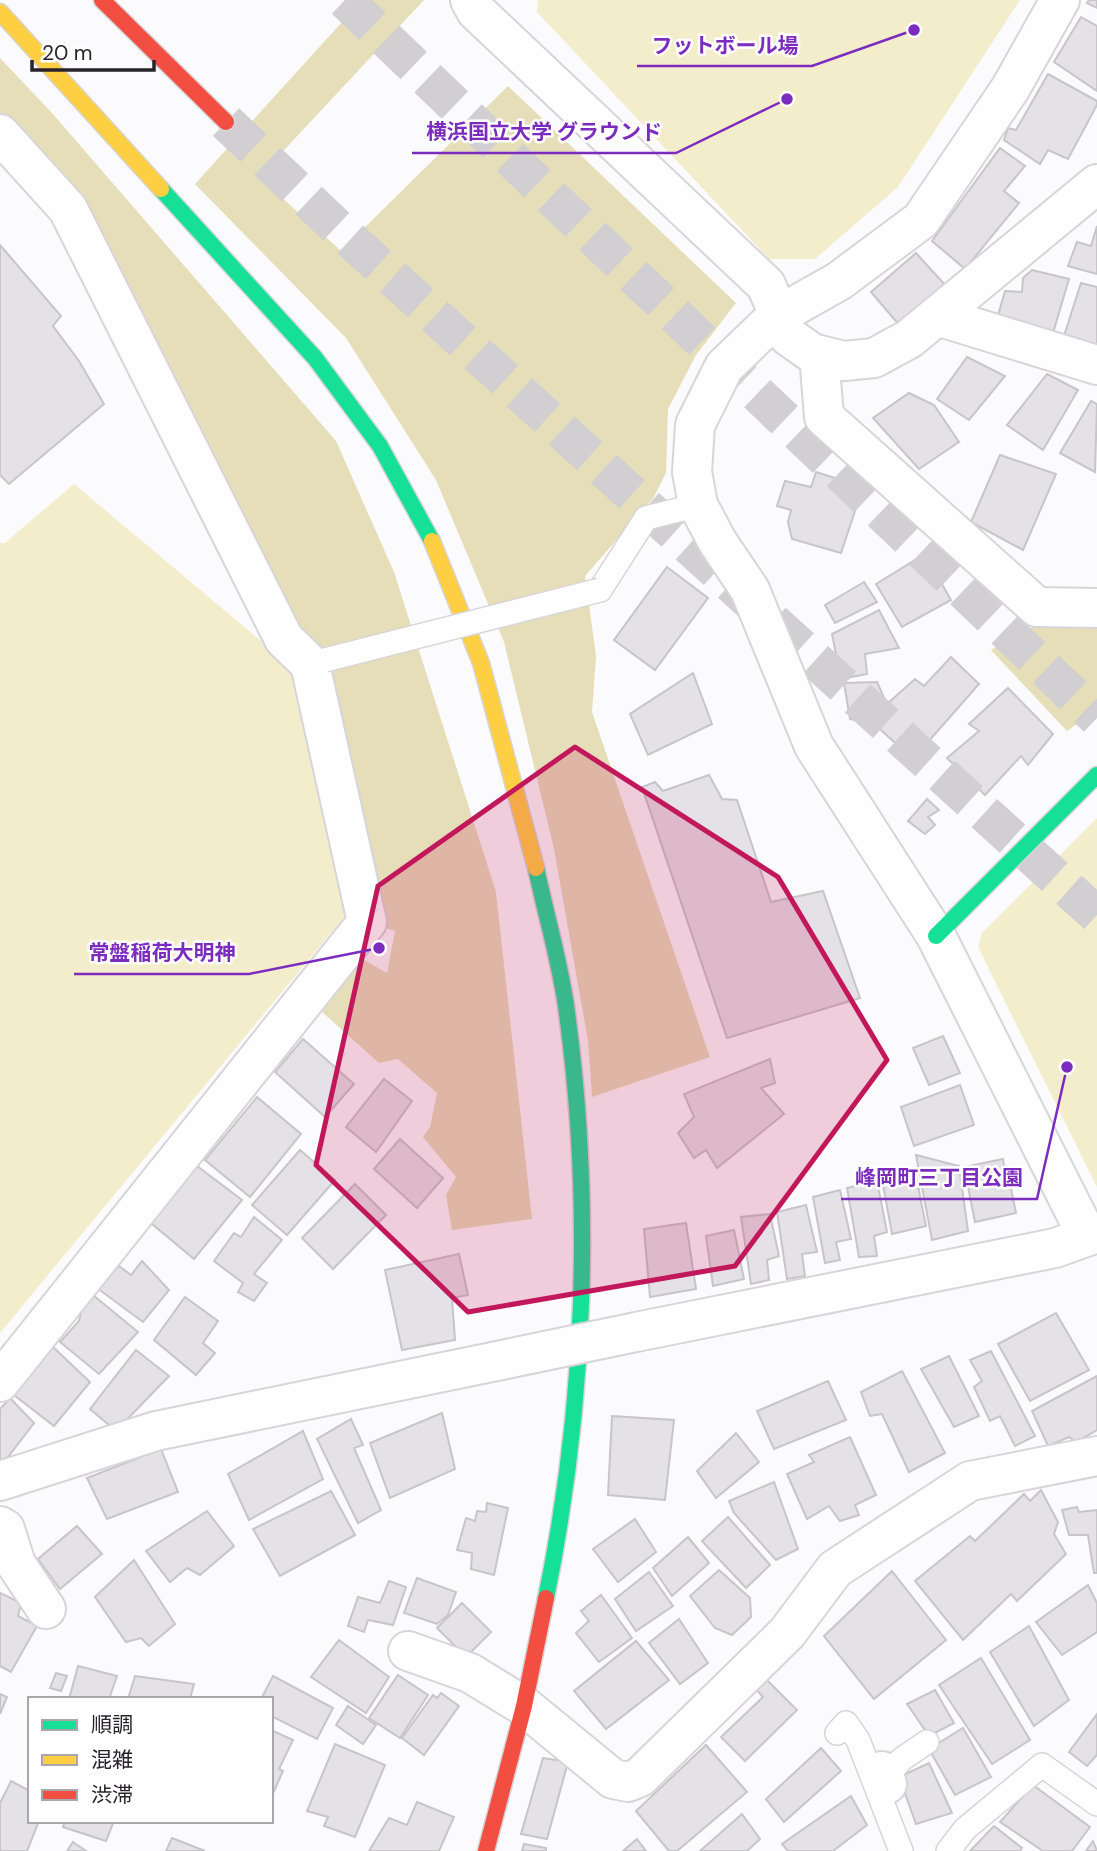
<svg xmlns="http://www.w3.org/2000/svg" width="1097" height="1851" font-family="'DM Sans','Noto Sans JP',sans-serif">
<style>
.green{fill:#f4edcb}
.forest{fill:#e6deb8}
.building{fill:#e4e2e6;stroke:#c8c5c9;stroke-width:2}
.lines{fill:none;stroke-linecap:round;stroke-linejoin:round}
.highway-tunnel{stroke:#d1cfd2;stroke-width:38;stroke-dasharray:38 19;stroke-linecap:butt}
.lane-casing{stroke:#d7d5d9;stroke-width:26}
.street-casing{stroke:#d7d5d9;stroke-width:42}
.fast-casing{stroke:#d7d5d9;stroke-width:19}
.slow-casing{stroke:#d7d5d9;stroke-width:19}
.jam-casing{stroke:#d7d5d9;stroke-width:19}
.lane{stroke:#fefeff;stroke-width:23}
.street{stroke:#fefeff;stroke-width:38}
.fast{stroke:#16e098;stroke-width:16}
.slow{stroke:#ffcf43;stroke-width:16}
.jam{stroke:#f24e42;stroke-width:16}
.lane-bridge-casing{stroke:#d7d5d9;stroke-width:26;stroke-linecap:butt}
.street-bridge-casing{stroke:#d7d5d9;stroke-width:42;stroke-linecap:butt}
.lane-bridge{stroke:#fefeff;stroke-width:23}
.street-bridge{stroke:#fefeff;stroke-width:38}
.marked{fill:#c2185b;fill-opacity:0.2;stroke:#c2185b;stroke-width:5;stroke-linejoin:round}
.leader{fill:none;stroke:#7b2cbf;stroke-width:2.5}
.callout-dot{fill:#7b2cbf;stroke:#fff;stroke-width:2.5}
.callout-label{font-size:21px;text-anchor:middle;font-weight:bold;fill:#7b2cbf;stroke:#fff;stroke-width:5;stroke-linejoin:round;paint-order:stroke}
</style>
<rect width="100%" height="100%" fill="#fbfafc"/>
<g class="green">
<path d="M538 0H1020L898 187 815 259H769L537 12Z"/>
<path d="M74 484 291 666 349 911 0 1333V543H5Z"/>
<path d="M1097 818V1187L978 947 982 933Z"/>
</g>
<g class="forest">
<path d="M362 0H424L259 177 341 251 508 86 736 303 696 355 668 409 666 473 654 497 585 576 596 656 592 712 710 1057 592 1097 588 1041 554 849 504 642 436 480 346 338 195 184Z"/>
<path d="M0 58 52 113 336 441 394 572 496 892 532 1219 452 1230 446 1195 456 1177 423 1137 430 1127 437 1093 398 1059 379 1063 322 1012 359 957 387 973 395 931 379 926 317 645 288 615 0 119Z"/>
<path d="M1036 625H1097V710L1067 731 991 650Z"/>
</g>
<g class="building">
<path d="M1089 0H1097V8L1087 3Z"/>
<path d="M1081 17 1097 26V91L1054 62Z"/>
<path d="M1048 74 1097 101V105L1068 159 1048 150 1040 164 1004 140 1008 128 1016 130Z"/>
<path d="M1000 148 1025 166 1004 191 1019 203 965 269 932 241Z"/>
<path d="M1097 226V274L1068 266 1077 242 1091 246Z"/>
<path d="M0 245 61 316 53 326 79 361 104 404 9 484 0 475Z"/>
<path d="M916 253 946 286 900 326 871 292Z"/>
<path d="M1032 270 1069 279 1053 333 997 319 1005 291 1022 292 1023 278Z"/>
<path d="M1081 283 1097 287V349L1063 339Z"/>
<path d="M967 357 1005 376 969 420 937 399Z"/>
<path d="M1047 374 1078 390 1043 450 1007 425Z"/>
<path d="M909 393 934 405 959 442 919 469 873 418Z"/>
<path d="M1091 401 1097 404 1095 472 1060 453Z"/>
<path d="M1000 455 1056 474 1023 550 971 522Z"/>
<path d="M816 472 863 487 841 553 792 539 788 522 791 510 777 506 785 481 811 487Z"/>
<path d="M925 554 951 600 902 627 876 584Z"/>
<path d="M667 567 708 598 655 670 614 640Z"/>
<path d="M864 582 877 602 835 623 825 605Z"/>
<path d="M879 610 899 648 865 654 867 674 841 679 832 634Z"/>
<path d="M951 657 979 684 913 759 872 722 850 719 844 683 877 682 887 704 915 679 924 686Z"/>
<path d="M693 673 712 724 648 755 630 714Z"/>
<path d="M1008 688 1053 734 1028 765 1021 756 985 795 947 758 979 731 969 724Z"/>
<path d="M709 775 722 799 737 800 771 902 823 891 860 998 727 1038 642 787 655 782 663 791Z"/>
<path d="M927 799 939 810 928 817 935 825 925 834 908 821Z"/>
<path d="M943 1036 960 1073 929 1085 913 1048Z"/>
<path d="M303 1039 354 1084 325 1117 275 1072Z"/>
<path d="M770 1059 775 1083 761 1088 784 1114 717 1168 706 1150 694 1158 678 1133 694 1117 684 1094Z"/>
<path d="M384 1079 412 1101 376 1152 346 1127Z"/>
<path d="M960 1085 974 1125 914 1146 901 1107Z"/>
<path d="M257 1097 301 1134 250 1197 205 1160Z"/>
<path d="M400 1139 443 1178 417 1208 374 1169Z"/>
<path d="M300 1150 335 1180 287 1235 252 1205Z"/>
<path d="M916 1155 959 1166 968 1231 932 1240Z"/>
<path d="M1003 1159 1004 1166 1018 1168V1180L1010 1184 1016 1213 975 1222 964 1167Z"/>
<path d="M197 1166 242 1200 194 1259 151 1223Z"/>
<path d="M915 1171 926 1226 892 1234 882 1179Z"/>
<path d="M877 1181 887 1232 874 1236 877 1256 859 1257 847 1188Z"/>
<path d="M355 1184 386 1215 333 1269 302 1238Z"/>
<path d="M840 1190 851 1239 836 1242 840 1260 825 1263 813 1197Z"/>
<path d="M806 1205 817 1252 802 1254 805 1276 787 1279 777 1212Z"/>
<path d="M770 1214 779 1256 767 1260 769 1280 751 1284 741 1217Z"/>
<path d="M254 1217 282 1240 254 1274 267 1283 254 1301 238 1292 243 1283 214 1261 234 1233 241 1237Z"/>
<path d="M686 1223 696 1289 650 1297 644 1229Z"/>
<path d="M734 1230 744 1279 713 1286 706 1236Z"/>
<path d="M459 1254 468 1295 452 1298 455 1340 402 1350 385 1270Z"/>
<path d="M142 1261 169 1290 143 1322 97 1288 119 1266 131 1275Z"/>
<path d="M93 1295 138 1332 99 1374 60 1342 79 1321 82 1308Z"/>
<path d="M185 1297 218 1321 203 1343 215 1353 196 1375 154 1340Z"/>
<path d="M1056 1313 1089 1370 1030 1401 998 1344Z"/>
<path d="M53 1347 90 1382 54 1426 14 1395Z"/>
<path d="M136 1350 169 1376 116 1431 90 1409Z"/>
<path d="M991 1351 1035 1436 1015 1446 1000 1416 990 1421 974 1387 982 1381 970 1360Z"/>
<path d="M949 1356 979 1416 954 1427 921 1369Z"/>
<path d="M902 1371 945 1453 909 1472 882 1414 870 1416 861 1392Z"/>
<path d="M1097 1376V1430L1076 1442 1069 1437 1048 1446 1032 1411Z"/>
<path d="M828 1381 846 1420 774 1449 757 1411Z"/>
<path d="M10 1398 34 1423 8 1457 0 1462V1409Z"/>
<path d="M442 1413 455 1469 390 1498 370 1443Z"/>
<path d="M612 1416 674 1420 665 1500 608 1495Z"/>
<path d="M351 1419 363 1445 354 1448 381 1510 358 1523 317 1439Z"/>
<path d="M303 1431 323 1479 249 1520 228 1474Z"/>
<path d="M736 1433 759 1462 716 1498 697 1471Z"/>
<path d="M850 1437 876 1495 855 1505 859 1515 840 1521 829 1506 807 1519 787 1474 814 1462 809 1455Z"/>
<path d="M161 1449 178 1492 107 1519 87 1478Z"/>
<path d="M774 1482 798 1549 776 1560 734 1513 729 1501Z"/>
<path d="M1041 1490 1058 1522 1054 1534 1066 1554 1017 1601 1011 1594 963 1640 915 1581 970 1536 975 1541 1024 1494 1030 1501Z"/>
<path d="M331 1491 355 1535 280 1576 253 1529Z"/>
<path d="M487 1503 508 1508 494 1575 471 1569 472 1553 457 1550 466 1518 475 1521 477 1511 486 1512Z"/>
<path d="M1077 1507 1079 1512 1097 1510V1573H1094L1088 1535H1069L1062 1510Z"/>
<path d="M207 1511 234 1546 200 1575 187 1568 170 1582 146 1551Z"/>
<path d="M728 1517 770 1565 746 1588 702 1541Z"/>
<path d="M635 1519 656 1552 618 1582 593 1549Z"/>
<path d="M77 1526 102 1554 60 1589 38 1559Z"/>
<path d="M688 1537 709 1563 672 1596 653 1568Z"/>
<path d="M134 1560 175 1624 149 1646 141 1638 126 1642 95 1597Z"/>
<path d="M719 1570 750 1598 751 1617 732 1635 715 1628 690 1596Z"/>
<path d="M892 1571 946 1640 874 1699 824 1636Z"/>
<path d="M649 1572 673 1606 636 1631 615 1599Z"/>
<path d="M417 1578 456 1592 448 1615 437 1624 404 1613Z"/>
<path d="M389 1581 406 1587 393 1625 368 1620 364 1632 348 1626 358 1597 380 1603Z"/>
<path d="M1088 1585 1097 1603V1632L1062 1655 1036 1622Z"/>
<path d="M0 1593 21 1603 18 1616 37 1626 11 1672 0 1666Z"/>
<path d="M601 1595 632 1638 599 1662 576 1633 589 1621 581 1611Z"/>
<path d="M462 1603 491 1632 466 1657 437 1628Z"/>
<path d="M679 1619 708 1663 680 1684 649 1643Z"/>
<path d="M1029 1626 1069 1700 1034 1726 990 1652Z"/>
<path d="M339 1640 389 1677 366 1713 311 1677Z"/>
<path d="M636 1641 669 1680 606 1729 574 1691Z"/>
<path d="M981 1658 1030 1740 992 1764 939 1685Z"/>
<path d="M78 1666 117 1676 109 1699H69Z"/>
<path d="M56 1673 67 1676 61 1691 50 1688Z"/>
<path d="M398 1675 428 1695 400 1738 369 1718Z"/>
<path d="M135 1676 194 1684 190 1699H128Z"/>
<path d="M273 1676 333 1708 317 1739 271 1716V1699H261Z"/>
<path d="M766 1679 797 1710 745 1761 721 1737 763 1697 755 1688Z"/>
<path d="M935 1690 954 1723 929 1736 907 1704Z"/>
<path d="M441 1693 459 1706 424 1755 402 1738 433 1695 437 1698Z"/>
<path d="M0 1694 7 1697 0 1714Z"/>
<path d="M348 1706 376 1725 363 1744 336 1725Z"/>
<path d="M1097 1714V1755L1087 1766 1069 1752Z"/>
<path d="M963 1728 991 1777 955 1795 929 1749Z"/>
<path d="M271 1730 293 1740 279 1769 283 1771 271 1798Z"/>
<path d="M335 1744 385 1765 355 1837 324 1826 328 1817 307 1811Z"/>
<path d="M706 1745 747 1792 677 1851H669L636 1811Z"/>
<path d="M821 1748 841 1771 784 1822 766 1799Z"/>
<path d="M543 1758 568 1762 547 1839 521 1834Z"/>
<path d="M929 1763 952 1813 916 1824 899 1777Z"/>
<path d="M11 1781 30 1791V1821H39L27 1851H0V1803Z"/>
<path d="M1033 1785 1090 1827 1072 1851H1043L1000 1822Z"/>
<path d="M851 1796 867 1825 833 1851H788L782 1844Z"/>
<path d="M417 1802 454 1817 439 1851H369L389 1818 407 1825Z"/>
<path d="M742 1814 760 1839 747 1851H700Z"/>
<path d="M65 1821H114L106 1841 63 1827Z"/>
<path d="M994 1826 1022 1848 1020 1851H970Z"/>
<path d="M172 1838 205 1851H166Z"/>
<path d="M637 1839 646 1851H623Z"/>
<path d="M1093 1841 1097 1851H1086Z"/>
<path d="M73 1842 86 1851H67Z"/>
<path d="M524 1844 546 1848V1851H522Z"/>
</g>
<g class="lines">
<g class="highway-tunnel">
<path d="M345 0 1097 718"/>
<path d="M226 122 342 232 1097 915"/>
</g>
<defs>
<g id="lane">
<path d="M600 590 646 518 698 505"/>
<path d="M837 1733 846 1723 858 1740 901 1851"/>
<path d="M878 1786 902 1759 927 1742"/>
<path d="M948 1851 965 1829 1042 1765 1097 1804"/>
</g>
<g id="street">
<path d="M470 0 476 11 766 285 788 336 812 353 844 361 874 358 909 339 1097 184"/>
<path d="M1060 0 1010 89 921 220 839 281 777 316 724 367 695 425 692 472 698 505 717 541 750 590 814 746 936 936 1087 1236"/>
<path d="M0 134 68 209 284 639 310 664 367 922 0 1382"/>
<path d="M937 316 1097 365"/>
<path d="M819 355 824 417 1037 607 1097 608"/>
<path d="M636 1332 1055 1248 1097 1233"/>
<path d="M0 1481 156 1431 497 1361"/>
<path d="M0 1526 5 1529 16 1564 46 1609"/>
<path d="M408 1651 470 1673 524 1706 613 1779 628 1782 640 1777 787 1633 835 1569 970 1481 1097 1456"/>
<path d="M882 1771 887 1784"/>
</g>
<g id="fast">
<path d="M161 189 315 358 380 446 432 541"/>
<path d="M536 868C546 916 561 965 567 1013 593 1206 585 1408 546 1598"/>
<path d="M936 936 1097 775"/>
</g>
<g id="slow">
<path d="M0 12 161 189"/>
<path d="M432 541 481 663 536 868"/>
</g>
<g id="jam">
<path d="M102 0 226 122"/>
<path d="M486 1851 524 1706 546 1598"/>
</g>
</defs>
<use href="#lane" class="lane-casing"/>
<use href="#street" class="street-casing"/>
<use href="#fast" class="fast-casing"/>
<use href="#slow" class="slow-casing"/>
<use href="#jam" class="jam-casing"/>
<use href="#lane" class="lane"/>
<use href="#street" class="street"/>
<use href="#fast" class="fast"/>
<use href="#slow" class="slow"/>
<use href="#jam" class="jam"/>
<defs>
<path id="lane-bridge" d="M325 660 600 590"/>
<path id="street-bridge" d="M497 1361 636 1332"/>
</defs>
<use href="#lane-bridge" class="lane-bridge-casing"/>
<use href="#street-bridge" class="street-bridge-casing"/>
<use href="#lane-bridge" class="lane-bridge"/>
<use href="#street-bridge" class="street-bridge"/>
</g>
<path class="marked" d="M575 747 778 877 887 1060 735 1266 468 1312 316 1165 378 886Z"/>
<path class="leader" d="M914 30L812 66H637M787 99L676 153H412M379 948L249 974H74M1067 1067L1037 1199H841"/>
<g class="callout-dot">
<circle cx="914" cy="30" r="7"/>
<circle cx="787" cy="99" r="7"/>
<circle cx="379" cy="948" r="7"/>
<circle cx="1067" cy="1067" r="7"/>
</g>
<g class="callout-label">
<text x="725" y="53">フットボール場</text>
<text x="544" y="139">横浜国立大学 グラウンド</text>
<text x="162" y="960">常盤稲荷大明神</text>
<text x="939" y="1185">峰岡町三丁目公園</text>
</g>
<rect x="28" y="1697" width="245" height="126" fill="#ffffff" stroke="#a9a7aa" stroke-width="2"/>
<rect x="42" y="1720" width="35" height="10" fill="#16e098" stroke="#a9a7aa" stroke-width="2"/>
<text x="91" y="1732" font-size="21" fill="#28232b">順調</text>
<rect x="42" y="1755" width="35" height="10" fill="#ffcf43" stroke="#a9a7aa" stroke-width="2"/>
<text x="91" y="1767" font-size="21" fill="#28232b">混雑</text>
<rect x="42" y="1790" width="35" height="10" fill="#f24e42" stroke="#a9a7aa" stroke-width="2"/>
<text x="91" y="1802" font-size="21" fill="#28232b">渋滞</text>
<path d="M32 60v10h122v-10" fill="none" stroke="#28232b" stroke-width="3.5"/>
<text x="42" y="60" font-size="21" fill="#28232b" stroke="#ffffff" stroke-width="5" paint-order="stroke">20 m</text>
</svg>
